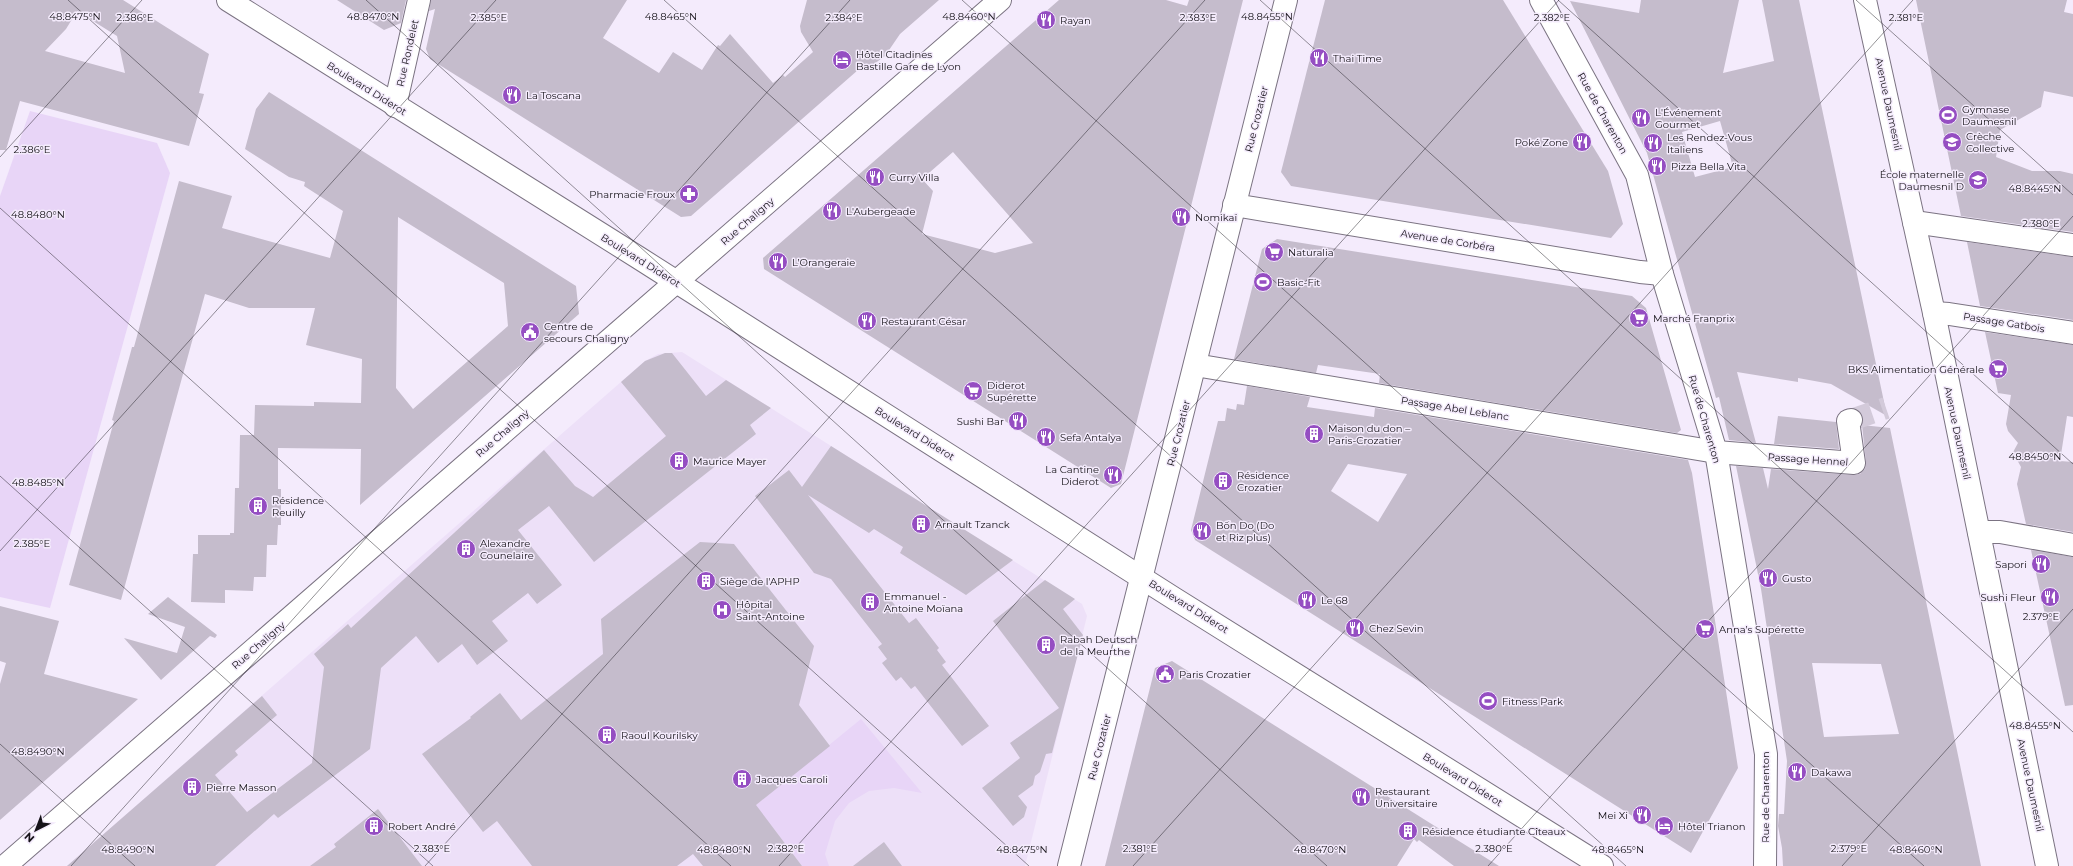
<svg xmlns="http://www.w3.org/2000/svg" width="2073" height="866" font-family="Montserrat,sans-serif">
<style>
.built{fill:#ede0f8}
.green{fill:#e8d5f7}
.building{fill:#c5bccc;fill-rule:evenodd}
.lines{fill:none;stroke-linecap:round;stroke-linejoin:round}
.street-tunnel{stroke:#d3cada;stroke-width:22;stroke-dasharray:22 11;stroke-linecap:butt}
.street-casing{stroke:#7b7382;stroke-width:24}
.secondary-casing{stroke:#7b7382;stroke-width:24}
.street{stroke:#fff;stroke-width:22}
.secondary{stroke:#fff;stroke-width:22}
.ticks{fill:none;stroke:#151218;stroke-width:1;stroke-opacity:0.45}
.labels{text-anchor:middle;stroke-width:3;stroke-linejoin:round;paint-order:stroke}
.poi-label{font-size:10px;fill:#151218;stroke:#f4ebfc;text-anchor:start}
.street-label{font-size:10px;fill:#151218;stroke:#f4ebfc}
.ticks-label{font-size:10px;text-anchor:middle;fill:#151218;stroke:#f4ebfc;stroke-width:3;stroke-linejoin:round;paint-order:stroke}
</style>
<rect width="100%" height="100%" fill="#f4ebfc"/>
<path class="built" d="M682 352 1082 604 1087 616 1025 866H67L645 361 658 354Z"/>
<g class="green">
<path d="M30 111 157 143 170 173 50 608 0 597V196Z"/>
<path d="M861 719 922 793 894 788 869 791 849 803 835 821 825 854 829 866H802L771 825 746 813Z"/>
</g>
<g class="building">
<path d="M0 0H123L209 54 199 93 204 94 189 146 20 101 6 150H0ZM77 11 117 36 125 73 45 51 66 29Z"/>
<path d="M337 0H406L401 23 384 30Z"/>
<path d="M431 0H627L603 38 659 73 673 52 702 70 718 45 720 46 730 34 773 83 783 75 785 77 813 52 801 32 800 26 807 0H939L900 34 885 56 874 64 858 70 691 216 681 217 430 59 426 49 435 9 429 11Z"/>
<path d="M1059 0H1166L1187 6 1189 0H1243L1121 484 1111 488 764 269 763 258ZM953 152 1033 243 995 253 922 234 933 191 922 179Z"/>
<path d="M1325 0H1503L1608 171 1623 224 1611 238 1291 186 1281 172Z"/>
<path d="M1641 0H1739L1723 73 1774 61 1762 0H1799L1887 416 1831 384 1798 378V382L1737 372 1756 443 1729 440 1719 397 1716 398 1647 153 1570 1 1639 13ZM1720 121 1733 167 1695 177 1682 132Z"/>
<path d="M1916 0H2067L2064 12 2073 14V97L2044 91 2041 107 2000 130 1996 157 2032 171H2060L2073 174V232L1961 216Z"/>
<path d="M269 92 576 286 579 314 360 505 361 449 278 448V489H281V525H278L277 545H267L266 577H254L253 591 225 590V603L191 602 193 554H198V535H230V533H234L235 488H239L240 435H254L255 405 314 406V402L361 403 362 359 306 345 315 308H249L205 294 121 600 69 585 114 421 112 420 131 351 132 347H134L179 181 232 196 222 228 330 258 343 211 304 186 305 182 289 177 245 149 256 109ZM398 217 504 283 508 326 413 409 396 388Z"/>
<path d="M1277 239 1632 296 1646 308 1681 430 1677 433 1379 383 1380 374 1318 365 1316 373 1234 359 1262 249Z"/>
<path d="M1967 242 2073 257V320L1980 306Z"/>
<path d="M1985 332 2073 345V417L2067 416 2060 461 2073 462V532L2026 524 2017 484 2021 467 2016 458 2012 454 2018 443 2008 431 2006 424 2011 395 1998 393Z"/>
<path d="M665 353H672L706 396 726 380 771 408 750 425 756 434 594 562 549 506 518 530 562 585 537 604 528 593 492 621 508 641 477 665 462 644 438 663 416 636 381 668 370 749 278 818 274 814 215 866H67L262 696 277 715 235 751 238 755 215 775 247 812 312 763 324 667 314 654 348 624 351 628 544 450 575 486 593 497 666 436 621 382 645 361Z"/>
<path d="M1247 386 1310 397 1307 407 1374 417 1375 408 1688 460 1692 473 1738 768 1691 853 1195 540 1191 530 1218 421H1225L1227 408 1236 410 1237 404 1244 405ZM1348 464 1407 474 1378 522 1331 491Z"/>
<path d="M1778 416 1836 422 1839 449 1774 444Z"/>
<path d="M1862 425 1890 428 1981 866H1783L1782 848 1778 826 1779 814H1784L1787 761 1761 589 1736 466 1763 468 1768 489 1771 469 1853 475 1860 474 1865 469 1866 462ZM1812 663 1881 664 1899 734 1824 737Z"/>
<path d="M831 446 1013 560 966 595 900 553 903 547 874 529 869 533 808 495 909 623 916 618 939 648 937 650 946 662 942 665 989 726 962 746 915 686 911 689 901 677 896 681 882 663 887 659 878 647 882 644 831 579 814 573 755 496 789 470 802 487Z"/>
<path d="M700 542 734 544 814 646 799 705 830 746 756 805 802 866H703L693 854 677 866H532L497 821 483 832 422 754 471 718 470 717 500 693 521 720 603 654 601 619Z"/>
<path d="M2031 550 2073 557V705L2065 706Z"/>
<path d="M1045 580 1075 599 1063 609 1083 635 1052 753 1046 754 1040 772 1035 776 1033 785 1018 796 1027 807 1024 817 1013 826 982 788 1020 758 1010 743 1059 708 993 621Z"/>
<path d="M168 597 217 635 215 638 210 636 161 680 124 638 177 653 185 627 148 614Z"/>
<path d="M0 606 59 621 44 674 138 699 0 820V684L6 663 0 661Z"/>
<path d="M1172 661 1430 823 1499 866H1454L1419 840 1417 842 1414 839 1397 866H1105L1155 668Z"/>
<path d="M378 809 422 866H310L336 847 334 844Z"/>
<path d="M884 842 902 866H853Z"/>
</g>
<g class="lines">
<path class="street-tunnel" d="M1851 420 1886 408"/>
<defs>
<g id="street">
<path d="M1541 0 1637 175 1662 274 1716 452 1766 754 1765 866"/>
<path d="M395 106 419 0"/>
<path d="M1234 205 1640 272 1662 274"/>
<path d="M1914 222 2073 245"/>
<path d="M1934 313 1949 314 2073 333"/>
<path d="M1195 365 1716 452 1854 463 1848 421 1851 420"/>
<path d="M1979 532H2000L2073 545"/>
<path d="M5 866 1000 0"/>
<path d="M1069 866 1286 0"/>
</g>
<g id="secondary">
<path d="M228 0 639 258 1175 599 1602 866"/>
<path d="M1865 0 1934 313 2047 866"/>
</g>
</defs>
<use href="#street" class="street-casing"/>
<use href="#secondary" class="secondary-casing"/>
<use href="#street" class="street"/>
<use href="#secondary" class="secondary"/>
</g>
<path class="ticks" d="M68 0 1029 866M366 0 1327 866M664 0 1626 866M962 0 1924 866M1260 0 2073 732M1558 0 2073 464M1856 0 2073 195M0 157 142 0M0 208 731 866M0 476 433 866M0 551 496 0M0 744 135 866M71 866 850 0M425 866 1205 0M779 866 1559 0M1133 866 1913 0M1488 866 2073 216M1842 866 2073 609"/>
<defs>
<symbol id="restaurant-disc" viewBox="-11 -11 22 22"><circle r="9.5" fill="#954ec2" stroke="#f4ebfc"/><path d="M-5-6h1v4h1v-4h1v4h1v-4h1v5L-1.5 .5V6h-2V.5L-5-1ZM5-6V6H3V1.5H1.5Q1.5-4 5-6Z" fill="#fff"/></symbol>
<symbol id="hotel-disc" viewBox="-11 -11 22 22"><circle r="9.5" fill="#954ec2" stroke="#f4ebfc"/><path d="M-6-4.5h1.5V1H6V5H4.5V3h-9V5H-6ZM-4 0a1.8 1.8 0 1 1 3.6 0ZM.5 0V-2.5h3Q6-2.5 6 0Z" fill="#fff"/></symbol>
<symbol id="stadium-disc" viewBox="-11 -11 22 22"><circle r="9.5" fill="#954ec2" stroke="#f4ebfc"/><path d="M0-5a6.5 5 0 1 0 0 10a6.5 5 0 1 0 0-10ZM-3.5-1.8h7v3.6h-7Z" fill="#fff"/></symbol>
<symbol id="school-disc" viewBox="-11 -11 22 22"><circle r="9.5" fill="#954ec2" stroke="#f4ebfc"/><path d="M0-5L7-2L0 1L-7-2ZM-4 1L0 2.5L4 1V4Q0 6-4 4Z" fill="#fff"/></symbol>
<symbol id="pharmacy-disc" viewBox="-11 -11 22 22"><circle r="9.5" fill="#954ec2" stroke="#f4ebfc"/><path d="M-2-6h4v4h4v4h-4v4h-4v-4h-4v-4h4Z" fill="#fff"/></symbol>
<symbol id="supermarket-disc" viewBox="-11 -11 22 22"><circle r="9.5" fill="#954ec2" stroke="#f4ebfc"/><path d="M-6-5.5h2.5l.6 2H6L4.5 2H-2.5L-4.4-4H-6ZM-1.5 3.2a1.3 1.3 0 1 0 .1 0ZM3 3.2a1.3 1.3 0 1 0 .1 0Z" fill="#fff"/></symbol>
<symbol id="civic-disc" viewBox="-11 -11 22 22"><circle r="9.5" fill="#954ec2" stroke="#f4ebfc"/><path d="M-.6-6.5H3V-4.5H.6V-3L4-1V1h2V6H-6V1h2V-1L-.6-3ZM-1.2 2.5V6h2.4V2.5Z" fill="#fff"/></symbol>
<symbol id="building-disc" viewBox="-11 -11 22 22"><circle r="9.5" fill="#954ec2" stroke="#f4ebfc"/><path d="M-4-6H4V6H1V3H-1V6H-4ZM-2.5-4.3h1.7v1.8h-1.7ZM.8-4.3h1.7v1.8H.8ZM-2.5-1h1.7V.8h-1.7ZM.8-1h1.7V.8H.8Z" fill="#fff"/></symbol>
<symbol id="hospital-disc" viewBox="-11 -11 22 22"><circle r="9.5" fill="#954ec2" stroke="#f4ebfc"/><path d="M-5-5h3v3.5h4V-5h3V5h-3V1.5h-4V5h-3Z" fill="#fff"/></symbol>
</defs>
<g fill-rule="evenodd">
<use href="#restaurant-disc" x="1035" y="9" width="22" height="22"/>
<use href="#restaurant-disc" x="1308" y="47" width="22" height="22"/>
<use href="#hotel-disc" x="831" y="49" width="22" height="22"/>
<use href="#restaurant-disc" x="501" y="84" width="22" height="22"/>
<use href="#stadium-disc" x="1937" y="104" width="22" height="22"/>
<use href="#restaurant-disc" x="1630" y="107" width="22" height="22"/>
<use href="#restaurant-disc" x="1571" y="131" width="22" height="22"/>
<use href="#school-disc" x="1941" y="131" width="22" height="22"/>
<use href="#restaurant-disc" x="1642" y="132" width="22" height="22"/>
<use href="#restaurant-disc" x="1646" y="155" width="22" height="22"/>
<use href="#restaurant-disc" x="864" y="166" width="22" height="22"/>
<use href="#school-disc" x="1967" y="169" width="22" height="22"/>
<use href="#pharmacy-disc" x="678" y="183" width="22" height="22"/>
<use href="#restaurant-disc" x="821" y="200" width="22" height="22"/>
<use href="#restaurant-disc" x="1170" y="206" width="22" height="22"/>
<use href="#supermarket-disc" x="1263" y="241" width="22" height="22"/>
<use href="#restaurant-disc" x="767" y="251" width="22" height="22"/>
<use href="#stadium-disc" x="1252" y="271" width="22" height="22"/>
<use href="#supermarket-disc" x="1628" y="307" width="22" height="22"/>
<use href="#restaurant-disc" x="856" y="310" width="22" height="22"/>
<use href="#civic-disc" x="519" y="321" width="22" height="22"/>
<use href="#supermarket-disc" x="1987" y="358" width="22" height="22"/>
<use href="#supermarket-disc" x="962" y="380" width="22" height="22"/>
<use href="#restaurant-disc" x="1007" y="410" width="22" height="22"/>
<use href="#building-disc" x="1303" y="423" width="22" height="22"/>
<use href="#restaurant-disc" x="1035" y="426" width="22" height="22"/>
<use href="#building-disc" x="668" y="450" width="22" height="22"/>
<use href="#restaurant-disc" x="1102" y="464" width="22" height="22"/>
<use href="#building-disc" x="1212" y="470" width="22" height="22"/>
<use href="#building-disc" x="247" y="495" width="22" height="22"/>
<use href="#building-disc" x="910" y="513" width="22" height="22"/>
<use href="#restaurant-disc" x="1191" y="520" width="22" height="22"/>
<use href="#building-disc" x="455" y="538" width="22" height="22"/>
<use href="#restaurant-disc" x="2030" y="553" width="22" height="22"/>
<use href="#restaurant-disc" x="1757" y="567" width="22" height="22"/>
<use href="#building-disc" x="695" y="570" width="22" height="22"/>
<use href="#restaurant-disc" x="2039" y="586" width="22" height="22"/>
<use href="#restaurant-disc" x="1296" y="589" width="22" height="22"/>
<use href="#building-disc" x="859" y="591" width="22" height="22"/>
<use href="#hospital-disc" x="711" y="599" width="22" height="22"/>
<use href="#restaurant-disc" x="1344" y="617" width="22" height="22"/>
<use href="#supermarket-disc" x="1694" y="618" width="22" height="22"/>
<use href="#building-disc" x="1035" y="634" width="22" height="22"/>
<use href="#civic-disc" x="1154" y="663" width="22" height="22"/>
<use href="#stadium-disc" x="1477" y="690" width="22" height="22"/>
<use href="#building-disc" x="596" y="724" width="22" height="22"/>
<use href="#restaurant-disc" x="1786" y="761" width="22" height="22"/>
<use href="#building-disc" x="731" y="768" width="22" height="22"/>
<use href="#building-disc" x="181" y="776" width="22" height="22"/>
<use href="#restaurant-disc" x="1350" y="786" width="22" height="22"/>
<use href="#restaurant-disc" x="1631" y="804" width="22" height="22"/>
<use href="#building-disc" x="363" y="815" width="22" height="22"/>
<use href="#hotel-disc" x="1653" y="815" width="22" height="22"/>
<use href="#building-disc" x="1397" y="820" width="22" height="22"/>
</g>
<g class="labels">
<g class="poi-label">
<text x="1060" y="24">Rayan</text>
<text x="856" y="58">Hôtel Citadines<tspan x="856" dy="12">Bastille Gare de Lyon</tspan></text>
<text x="1333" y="62">Thai Time</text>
<text x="526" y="99">La Toscana</text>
<text x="1962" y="113">Gymnase<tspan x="1962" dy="12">Daumesnil</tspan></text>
<text x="1655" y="116">L'Événement<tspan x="1655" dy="12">Gourmet</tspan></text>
<text x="1966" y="140">Crèche<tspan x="1966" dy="12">Collective</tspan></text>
<text x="1667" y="141">Les Rendez-Vous<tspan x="1667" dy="12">Italiens</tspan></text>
<text x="1568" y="146" text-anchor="end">Poké Zone</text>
<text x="1671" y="170">Pizza Bella Vita</text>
<text x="1964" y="178" text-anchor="end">École maternelle<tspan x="1964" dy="12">Daumesnil D</tspan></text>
<text x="889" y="181">Curry Villa</text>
<text x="675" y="198" text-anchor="end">Pharmacie Froux</text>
<text x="846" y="215">L'Aubergeade</text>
<text x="1195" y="221">Nomikaï</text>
<text x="1288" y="256">Naturalia</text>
<text x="792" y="266">L’Orangeraie</text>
<text x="1277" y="286">Basic-Fit</text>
<text x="1653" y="322">Marché Franprix</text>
<text x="881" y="325">Restaurant César</text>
<text x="544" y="330">Centre de<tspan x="544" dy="12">secours Chaligny</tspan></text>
<text x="1984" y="373" text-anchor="end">BKS Alimentation Générale</text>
<text x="987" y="389">Diderot<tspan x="987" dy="12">Supérette</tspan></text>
<text x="1004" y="425" text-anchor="end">Sushi Bar</text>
<text x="1328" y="432">Maison du don –<tspan x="1328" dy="12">Paris-Crozatier</tspan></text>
<text x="1060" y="441">Sefa Antalya</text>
<text x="693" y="465">Maurice Mayer</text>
<text x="1099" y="473" text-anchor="end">La Cantine<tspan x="1099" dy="12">Diderot</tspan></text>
<text x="1237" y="479">Résidence<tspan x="1237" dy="12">Crozatier</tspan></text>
<text x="272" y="504">Résidence<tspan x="272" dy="12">Reuilly</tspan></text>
<text x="935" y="528">Arnault Tzanck</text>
<text x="1216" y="529">Bốn Do (Do<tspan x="1216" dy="12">et Riz plus)</tspan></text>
<text x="480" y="547">Alexandre<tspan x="480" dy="12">Counelaire</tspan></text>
<text x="2027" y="568" text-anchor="end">Sapori</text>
<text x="1782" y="582">Gusto</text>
<text x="720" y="585">Siège de l'APHP</text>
<text x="884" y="600">Emmanuel -<tspan x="884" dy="12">Antoine Moïana</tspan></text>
<text x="2036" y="601" text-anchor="end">Sushi Fleur</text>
<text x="1321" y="604">Le 68</text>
<text x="736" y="608">Hôpital<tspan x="736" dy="12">Saint-Antoine</tspan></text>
<text x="1369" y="632">Chez Sevin</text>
<text x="1719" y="633">Anna’s Supérette</text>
<text x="1060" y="643">Rabah Deutsch<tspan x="1060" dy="12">de la Meurthe</tspan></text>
<text x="1179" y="678">Paris Crozatier</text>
<text x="1502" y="705">Fitness Park</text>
<text x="621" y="739">Raoul Kourilsky</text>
<text x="1811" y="776">Dakawa</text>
<text x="756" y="783">Jacques Caroli</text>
<text x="206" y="791">Pierre Masson</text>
<text x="1375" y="795">Restaurant<tspan x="1375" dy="12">Universitaire</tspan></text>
<text x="1628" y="819" text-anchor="end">Mei Xi</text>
<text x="388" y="830">Robert André</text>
<text x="1678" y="830">Hôtel Trianon</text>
<text x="1422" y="835">Résidence étudiante Cîteaux</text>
</g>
<g class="street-label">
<text transform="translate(407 53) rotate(-77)" y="4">Rue Rondelet</text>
<text transform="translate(367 88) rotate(32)" y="4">Boulevard Diderot</text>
<text transform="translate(1889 104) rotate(78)" y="4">Avenue Daumesnil</text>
<text transform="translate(1603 113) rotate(61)" y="4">Rue de Charenton</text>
<text transform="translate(1256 119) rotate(-76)" y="4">Rue Crozatier</text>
<text transform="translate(747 221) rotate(-41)" y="4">Rue Chaligny</text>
<text transform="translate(1448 240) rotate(9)" y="4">Avenue de Corbéra</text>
<text transform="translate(641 260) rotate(32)" y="4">Boulevard Diderot</text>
<text transform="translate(2004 322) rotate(9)" y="4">Passage Gatbois</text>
<text transform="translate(1455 408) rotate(9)" y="4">Passage Abel Leblanc</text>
<text transform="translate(1705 419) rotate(74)" y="4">Rue de Charenton</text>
<text transform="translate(502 433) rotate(-41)" y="4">Rue Chaligny</text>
<text transform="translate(915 433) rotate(32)" y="4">Boulevard Diderot</text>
<text transform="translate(1178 433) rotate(-76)" y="4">Rue Crozatier</text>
<text transform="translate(1958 433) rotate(78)" y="4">Avenue Daumesnil</text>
<text transform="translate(1808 459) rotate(4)" y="4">Passage Hennel</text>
<text transform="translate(1189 606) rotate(32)" y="4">Boulevard Diderot</text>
<text transform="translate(258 645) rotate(-41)" y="4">Rue Chaligny</text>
<text transform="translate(1099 747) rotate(-76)" y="4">Rue Crozatier</text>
<text transform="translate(1463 779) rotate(32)" y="4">Boulevard Diderot</text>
<text transform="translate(2031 785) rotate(78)" y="4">Avenue Daumesnil</text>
<text transform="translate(1765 797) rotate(-90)" y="4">Rue de Charenton</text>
</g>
</g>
<g class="ticks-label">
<text x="1267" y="20">48.8455°N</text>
<text x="75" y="20">48.8475°N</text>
<text x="373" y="20">48.8470°N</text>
<text x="671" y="20">48.8465°N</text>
<text x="969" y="20">48.8460°N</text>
<text x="135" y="21">2.386°E</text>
<text x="489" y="21">2.385°E</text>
<text x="844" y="21">2.384°E</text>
<text x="1198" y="21">2.383°E</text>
<text x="1552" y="21">2.382°E</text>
<text x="1906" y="21">2.381°E</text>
<text x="32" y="153">2.386°E</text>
<text x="2035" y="192">48.8445°N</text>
<text x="38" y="218">48.8480°N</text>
<text x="2041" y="227">2.380°E</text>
<text x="2035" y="460">48.8450°N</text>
<text x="38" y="486">48.8485°N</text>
<text x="32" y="547">2.385°E</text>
<text x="2041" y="620">2.379°E</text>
<text x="2035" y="729">48.8455°N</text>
<text x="38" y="755">48.8490°N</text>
<text x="432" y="852">2.383°E</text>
<text x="786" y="852">2.382°E</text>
<text x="1140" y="852">2.381°E</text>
<text x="1494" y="852">2.380°E</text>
<text x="1849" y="852">2.379°E</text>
<text x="128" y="853">48.8490°N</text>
<text x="724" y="853">48.8480°N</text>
<text x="1022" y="853">48.8475°N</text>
<text x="1320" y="853">48.8470°N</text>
<text x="1618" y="853">48.8465°N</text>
<text x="1916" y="853">48.8460°N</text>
</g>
<g transform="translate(36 830) rotate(222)" stroke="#f4ebfc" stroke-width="3" paint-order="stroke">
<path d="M0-3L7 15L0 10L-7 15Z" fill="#151218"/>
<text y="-6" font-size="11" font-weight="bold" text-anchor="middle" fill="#151218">N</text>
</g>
</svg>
